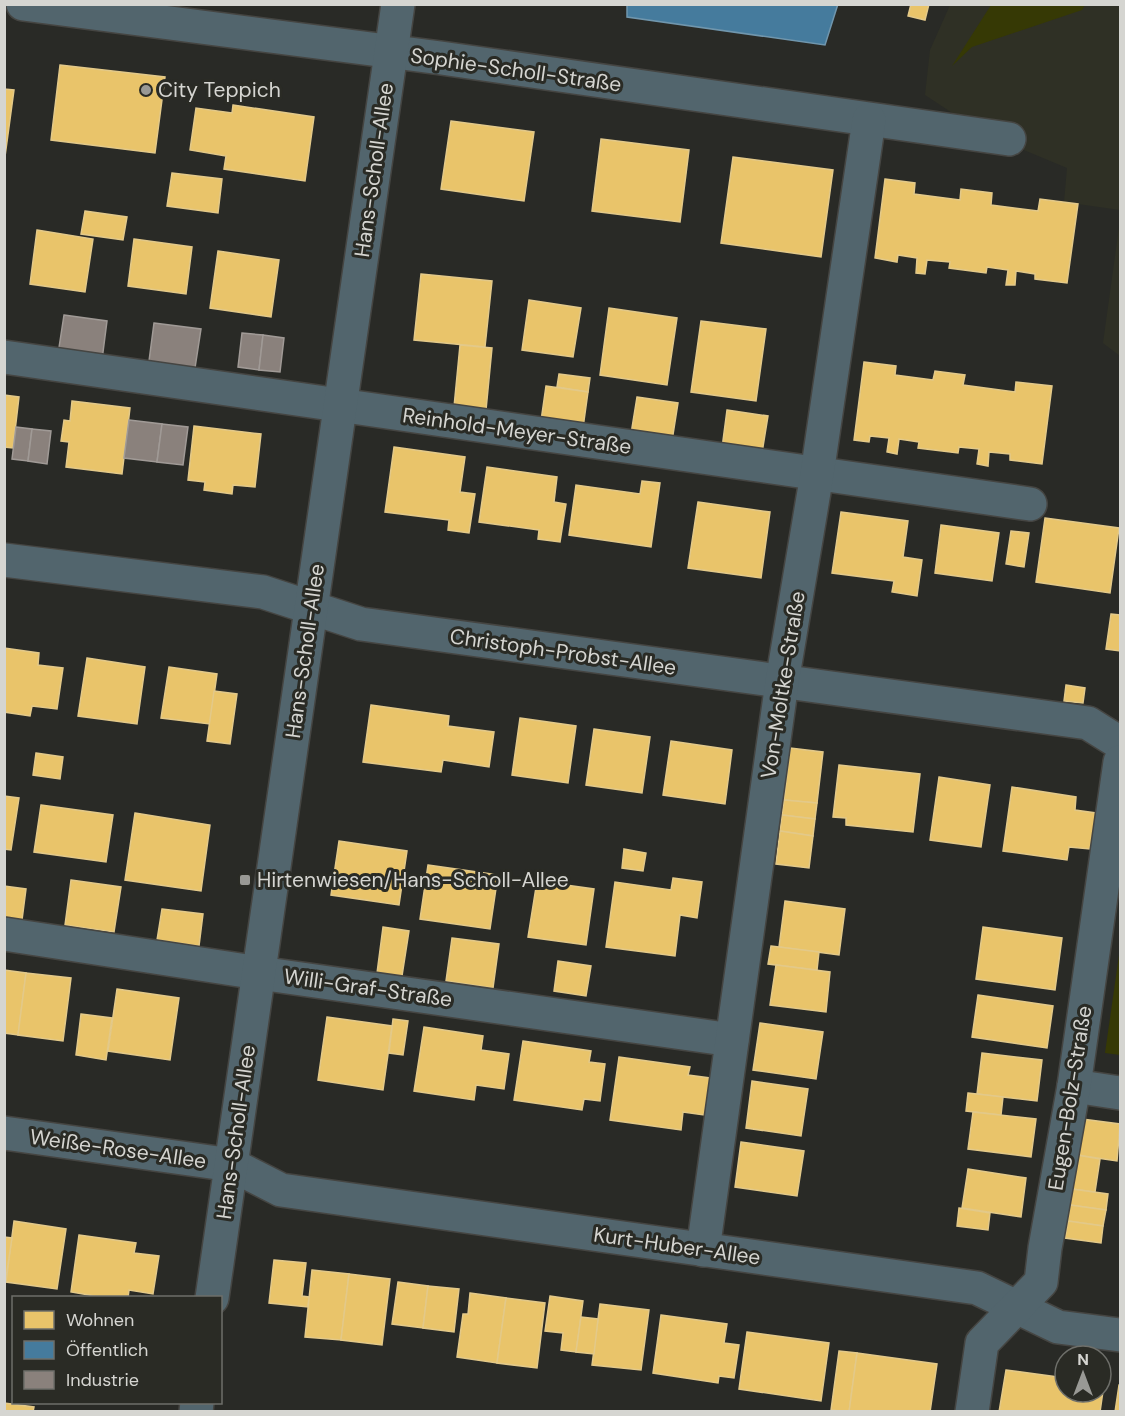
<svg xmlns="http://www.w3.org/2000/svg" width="1125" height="1416" font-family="'DM Sans',sans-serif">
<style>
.built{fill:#2f3025}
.green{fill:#363905}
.homes{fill:#e9c46a;stroke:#e3c989;stroke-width:1.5}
.public{fill:#457b9d;stroke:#7096ad;stroke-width:1.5}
.industry{fill:#8a817c;stroke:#a09a96;stroke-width:1.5}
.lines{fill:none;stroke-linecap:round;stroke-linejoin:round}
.minor-casing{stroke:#454542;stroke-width:36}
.minor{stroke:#52656d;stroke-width:33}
.poi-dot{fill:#999995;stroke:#2a2b25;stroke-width:2}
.labels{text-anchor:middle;stroke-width:6;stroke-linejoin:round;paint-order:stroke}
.street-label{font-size:21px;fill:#d5d5d1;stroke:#2a2b25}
.poi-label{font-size:21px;fill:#d5d5d1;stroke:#2a2b25;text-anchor:start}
</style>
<rect width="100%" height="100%" fill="#292a26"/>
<g class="built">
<path d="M950 5H1120V210L1064 202 1067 168 981 132 925 95 930 50Z"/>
<path d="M1120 220V356L1103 343Z"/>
</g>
<g class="green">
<path d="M991 5V4L1085 5 1082 10 972 47 952 66Z"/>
<path d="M1120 948V1055L1105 1053Z"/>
</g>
<g class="homes">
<path d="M911 4H929L925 20 908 16Z"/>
<path d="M60 65 165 77 155 153 51 140Z"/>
<path d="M4 89 14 90 4 164Z"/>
<path d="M233 105 314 117 305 181 224 169 226 156 190 150 196 108 232 113Z"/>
<path d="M451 121 534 132 524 201 441 189Z"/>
<path d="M601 139 689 150 680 222 592 211Z"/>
<path d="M733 157 833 170 821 257 721 243Z"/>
<path d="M172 173 222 179 218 213 167 206Z"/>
<path d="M885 179 915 183 914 194 960 200 961 189 992 193 991 205 1038 211 1040 199 1078 204 1067 283 1035 279V274L1016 271 1015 285H1006L1008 270 987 267 986 273 949 268 950 262 927 260 925 274 916 273 917 258 898 255 897 262 875 258Z"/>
<path d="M85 211 127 217 123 240 81 234Z"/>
<path d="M37 230 93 239 85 292 30 284Z"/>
<path d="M134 239 192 247 186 294 128 286Z"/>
<path d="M218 251 279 260 271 317 210 308Z"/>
<path d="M421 274 492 281 485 347 414 340Z"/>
<path d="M529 300 581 308 573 357 522 350Z"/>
<path d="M609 308 677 318 667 385 600 375Z"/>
<path d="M701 321 766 329 756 401 691 392Z"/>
<path d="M460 345 492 348 486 410 454 407Z"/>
<path d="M864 362 896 366 895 375 933 380 935 371 965 375 963 385 1015 392 1016 382 1052 386 1042 464 1010 460V454L989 452 988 466 977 464 979 449 959 447 958 453 918 448 919 442 899 439 897 454 887 452 889 438 870 436 869 442 854 440Z"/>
<path d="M559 374 590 378 588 392 557 387Z"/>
<path d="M546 386 588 392 583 428 541 421Z"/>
<path d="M4 395 19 397 13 448 4 447Z"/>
<path d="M637 397 678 403 672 441 631 434Z"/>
<path d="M72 401 130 408 122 474 66 467 69 442 61 441 64 420 70 421Z"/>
<path d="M727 410 768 416 762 453 722 448Z"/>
<path d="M194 426 261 434 255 487 233 485 232 494 204 490 205 482 188 480Z"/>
<path d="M394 447 465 457 460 492 475 494 469 533 448 530 449 520 385 512Z"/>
<path d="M487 467 557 477 554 502 566 504 560 542 538 539 539 530 479 522Z"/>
<path d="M642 481 660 483 651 547 569 535 576 485 640 494Z"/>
<path d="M698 502 770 512 761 578 688 568Z"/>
<path d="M841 512 908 521 903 557 922 560 917 596 892 592 894 581 832 573Z"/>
<path d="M1045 518 1119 528 1110 593 1036 582Z"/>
<path d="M941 525 999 533 992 581 935 573Z"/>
<path d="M1011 531 1029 533 1024 567 1006 564Z"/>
<path d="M1111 614 1120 615V651L1106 649Z"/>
<path d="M4 648 39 653 38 665 63 668 57 709 32 706 30 716 4 712Z"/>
<path d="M87 658 145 667 137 724 78 716Z"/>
<path d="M169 667 217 674 210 724 161 718Z"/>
<path d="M1066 685 1085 688 1083 703 1064 701Z"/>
<path d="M214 691 237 694 230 744 207 741Z"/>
<path d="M371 705 449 716 448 726 494 732 489 767 443 760 441 772 363 762Z"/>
<path d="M520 718 576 726 568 783 512 775Z"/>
<path d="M594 729 650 737 642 793 586 785Z"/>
<path d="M671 741 732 750 725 804 663 795Z"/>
<path d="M790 748 823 752 817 803 784 800Z"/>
<path d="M36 753 63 757 60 779 33 775Z"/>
<path d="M839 765 920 774 913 832 846 825V818L833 817Z"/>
<path d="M939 777 990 785 981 847 930 840Z"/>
<path d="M1012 787 1076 797 1075 810 1096 813 1090 849 1069 847 1067 860 1003 851Z"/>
<path d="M4 796 19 798 11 850 4 849Z"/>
<path d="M784 800 817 803 815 819 782 815Z"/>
<path d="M41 805 113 815 106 862 34 852Z"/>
<path d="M135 813 210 825 201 891 125 880Z"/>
<path d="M782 815 815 819 813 836 780 831Z"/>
<path d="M780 831 813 836 809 868 776 864Z"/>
<path d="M339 841 407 851 399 905 331 895Z"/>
<path d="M624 849 646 853 643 871 622 868Z"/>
<path d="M428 865 498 875 490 929 420 919Z"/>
<path d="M673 878 702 882 697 918 680 915 675 956 606 947 615 882 671 890Z"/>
<path d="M71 880 121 887 114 932 65 925Z"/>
<path d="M537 881 594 889 586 945 528 937Z"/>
<path d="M4 886 26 889 22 920 4 918Z"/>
<path d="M785 901 845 909 839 955 779 947Z"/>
<path d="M162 909 203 914 199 946 157 940Z"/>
<path d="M383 927 409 931 402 976 377 973Z"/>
<path d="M983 927 1062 938 1055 990 976 979Z"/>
<path d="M452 938 499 944 493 988 446 981Z"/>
<path d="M771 946 819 952 817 970 768 964Z"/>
<path d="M558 961 591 966 586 996 554 991Z"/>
<path d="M776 965 830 972 826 1012 770 1005Z"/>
<path d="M4 970 26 973 18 1035 4 1033Z"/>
<path d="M26 973 71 978 63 1041 18 1035Z"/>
<path d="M117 989 179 998 170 1060 108 1051Z"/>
<path d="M978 995 1053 1006 1047 1048 972 1037Z"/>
<path d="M81 1014 112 1018 106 1060 76 1055Z"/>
<path d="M327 1017 392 1026 383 1090 318 1080Z"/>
<path d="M393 1019 408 1021 403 1055 389 1053Z"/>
<path d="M760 1023 823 1032 816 1079 753 1070Z"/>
<path d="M424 1027 483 1036 481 1050 509 1054 504 1089 476 1085 474 1100 414 1091Z"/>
<path d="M523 1041 591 1051 589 1062 605 1064 600 1101 584 1099 582 1110 514 1100Z"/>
<path d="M982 1053 1042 1060 1037 1101 977 1094Z"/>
<path d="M619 1057 690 1067 688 1075 710 1078 704 1115 683 1112 681 1130 610 1120Z"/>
<path d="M752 1081 808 1089 801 1136 746 1128Z"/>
<path d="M968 1093 1003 1097 1001 1115 966 1111Z"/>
<path d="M973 1112 1036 1119 1031 1157 968 1149Z"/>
<path d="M1082 1119 1120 1124 1117 1161 1077 1155Z"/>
<path d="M741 1142 804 1151 797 1196 735 1187Z"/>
<path d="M1077 1155 1100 1159 1095 1192 1072 1189Z"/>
<path d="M968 1169 1026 1178 1021 1217 962 1208Z"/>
<path d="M1072 1189 1108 1194 1106 1210 1070 1205Z"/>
<path d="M1070 1205 1106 1210 1103 1226 1068 1221Z"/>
<path d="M959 1208 990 1213 988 1230 957 1226Z"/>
<path d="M14 1221 66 1229 57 1289 6 1282Z"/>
<path d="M1068 1221 1103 1226 1101 1243 1065 1238Z"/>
<path d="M79 1235 136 1243 134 1253 159 1256 153 1294 129 1290 128 1298H106L71 1292Z"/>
<path d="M4 1237 12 1238 6 1277H4Z"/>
<path d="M274 1260 306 1263 302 1296 309 1297 308 1307 269 1303Z"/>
<path d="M312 1270 349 1274 341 1340 305 1337Z"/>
<path d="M349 1274 390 1279 382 1345 341 1340Z"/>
<path d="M398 1282 428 1286 423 1328 392 1324Z"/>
<path d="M428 1286 459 1289 454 1332 423 1328Z"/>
<path d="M470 1293 506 1298 497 1363 457 1357 463 1314H468Z"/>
<path d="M550 1296 583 1301 576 1352 561 1350 563 1333 545 1331Z"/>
<path d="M506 1298 545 1303 537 1368 497 1363Z"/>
<path d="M600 1304 649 1310 641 1370 592 1365Z"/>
<path d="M661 1315 727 1324 724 1343 739 1345 734 1378 719 1376 718 1383 653 1373Z"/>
<path d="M581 1317 598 1319 594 1354 576 1352Z"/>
<path d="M747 1332 829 1343 821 1401 739 1389Z"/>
<path d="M839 1351 857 1353 849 1412 831 1410Z"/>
<path d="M857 1353 937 1364 930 1412H849Z"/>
<path d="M1006 1370 1065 1378V1392L1103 1391 1100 1412H999Z"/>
<path d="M1119 1385H1120V1412H1115Z"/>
<path d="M4 1403 34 1407 33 1412H4Z"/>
</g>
<path class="public" d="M627 4H838L825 45 627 17Z"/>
<g class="industry">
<path d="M64 315 107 321 102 360 58 354Z"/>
<path d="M154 323 201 329 195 368 149 361Z"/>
<path d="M242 333 263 335 259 370 238 367Z"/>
<path d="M263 335 284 338 280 372 259 370Z"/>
<path d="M129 420 162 424 157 462 124 458Z"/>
<path d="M162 424 188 427 183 465 157 462Z"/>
<path d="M16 427 32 429 28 461 12 459Z"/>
<path d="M32 429 51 431 47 464 28 461Z"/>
</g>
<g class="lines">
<defs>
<g id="minor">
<path d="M23 4 441 58 1009 139"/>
<path d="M4 357 1030 504"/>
<path d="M4 560 263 592 361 624 1088 723 1120 743"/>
<path d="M4 934 259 973 732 1040"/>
<path d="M1074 1086 1120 1093"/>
<path d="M4 1133 232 1165 281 1190 977 1288 1058 1327 1120 1335"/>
<path d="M703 1250 782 682 817 474 869 120"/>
<path d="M212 1298 398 4"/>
<path d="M196 1412 197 1402"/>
<path d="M972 1412 982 1343 1041 1282 1045 1248 1074 1086 1120 762"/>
</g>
</defs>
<use href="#minor" class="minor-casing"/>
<use href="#minor" class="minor"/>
</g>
<g class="poi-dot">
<circle cx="146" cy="90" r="6"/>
<rect x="239" y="874" width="12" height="12" rx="3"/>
</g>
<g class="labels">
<g class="street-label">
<text transform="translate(516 70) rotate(8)" y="7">Sophie-Scholl-Straße</text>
<text transform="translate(374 170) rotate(-82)" y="7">Hans-Scholl-Allee</text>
<text transform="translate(517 431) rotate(8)" y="7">Reinhold-Meyer-Straße</text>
<text transform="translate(305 651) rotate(-82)" y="7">Hans-Scholl-Allee</text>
<text transform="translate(563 652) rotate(8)" y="7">Christoph-Probst-Allee</text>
<text transform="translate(783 685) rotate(-81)" y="7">Von-Moltke-Straße</text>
<text transform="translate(368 988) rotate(8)" y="7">Willi-Graf-Straße</text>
<text transform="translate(1070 1098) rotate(-81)" y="7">Eugen-Bolz-Straße</text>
<text transform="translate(236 1132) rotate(-82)" y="7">Hans-Scholl-Allee</text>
<text transform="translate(118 1149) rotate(8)" y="7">Weiße-Rose-Allee</text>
<text transform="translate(677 1246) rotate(8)" y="7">Kurt-Huber-Allee</text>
</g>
<g class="poi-label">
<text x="158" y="97">City Teppich</text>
<text x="257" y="887">Hirtenwiesen/Hans-Scholl-Allee</text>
</g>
</g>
<rect width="1125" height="1416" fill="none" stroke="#d5d5d1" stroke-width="12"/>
<rect x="12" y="1296" width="210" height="108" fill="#2a2b25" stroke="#6e6f6a" stroke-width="1.5"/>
<rect x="24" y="1311" width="30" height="18" fill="#e9c46a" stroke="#6e6f6a" stroke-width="1.5"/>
<text x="66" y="1326" font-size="18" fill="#d5d5d1">Wohnen</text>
<rect x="24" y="1341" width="30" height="18" fill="#457b9d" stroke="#6e6f6a" stroke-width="1.5"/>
<text x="66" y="1356" font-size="18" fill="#d5d5d1">Öffentlich</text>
<rect x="24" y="1371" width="30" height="18" fill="#8a817c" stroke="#6e6f6a" stroke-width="1.5"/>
<text x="66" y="1386" font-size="18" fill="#d5d5d1">Industrie</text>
<g transform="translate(1083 1374)"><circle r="28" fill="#2a2b25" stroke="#6e6f6a" stroke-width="1.5"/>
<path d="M0-4.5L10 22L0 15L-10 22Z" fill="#999995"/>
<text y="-9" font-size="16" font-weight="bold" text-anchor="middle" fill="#d5d5d1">N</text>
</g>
</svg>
